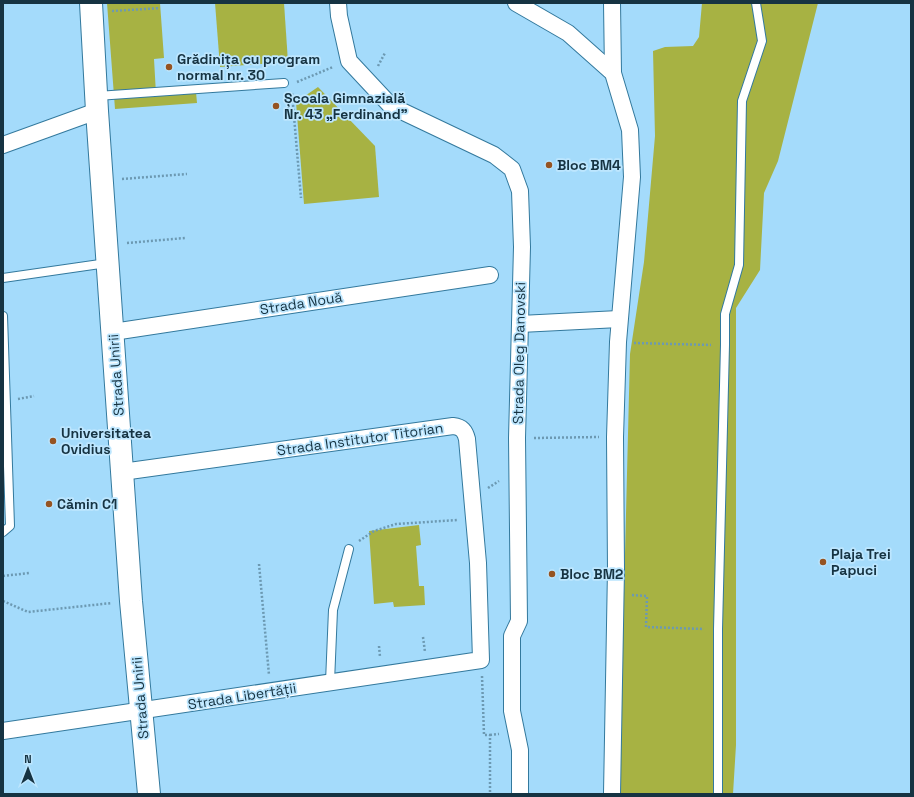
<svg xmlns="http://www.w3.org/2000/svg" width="914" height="797" font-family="'Space Grotesk',sans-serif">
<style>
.green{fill:#a7b243}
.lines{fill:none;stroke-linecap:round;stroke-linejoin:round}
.lane-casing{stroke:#33799d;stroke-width:10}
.street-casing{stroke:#33799d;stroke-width:18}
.secondary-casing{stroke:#33799d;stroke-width:24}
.path{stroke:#6c99b2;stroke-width:2.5;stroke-dasharray:2 2;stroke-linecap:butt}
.lane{stroke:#fff;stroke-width:8}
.street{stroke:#fff;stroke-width:16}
.secondary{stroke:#fff;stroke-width:22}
.poi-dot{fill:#955321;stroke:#bde6fe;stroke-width:1.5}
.labels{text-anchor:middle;stroke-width:3.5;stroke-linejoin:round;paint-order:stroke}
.poi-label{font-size:14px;font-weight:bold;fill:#163342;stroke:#bde6fe;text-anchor:start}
.street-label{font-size:14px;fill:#163342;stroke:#bde6fe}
</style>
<rect width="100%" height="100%" fill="#a4dbfb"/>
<g class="green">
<path d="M107 3H160L164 58 154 59 156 94 196 92 197 103 115 109Z"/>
<path d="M215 3H284L288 62 220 67Z"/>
<path d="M702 3H818L778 161 764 193 760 270 736 308V745L733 794H619L630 354 644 262 655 136 653 51 665 47 693 46 699 37Z"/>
<path d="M318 87 375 146 379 197 304 204 296 102Z"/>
<path d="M419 525 421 545 416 546 419 586H424L425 605 394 607 393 602 374 604 369 531Z"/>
</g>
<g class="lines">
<defs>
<g id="lane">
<path d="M97 96 284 83"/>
<path d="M3 278 107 263"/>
<path d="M3 316 10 526 3 532"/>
<path d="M330 682 333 610 349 549"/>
<path d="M718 794V629L725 345V314L739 265 742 101 762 41 756 3"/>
</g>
<g id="street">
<path d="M338 3 339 16 349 61 391 106 494 155 512 169 520 191 522 247 517 438 519 621 512 636V711L520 750V794"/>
<path d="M516 3 568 33 613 73 630 130 632 177 618 342 615 437 616 569 612 794"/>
<path d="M612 3 613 73"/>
<path d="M3 145 97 111"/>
<path d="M520 324 619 319"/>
<path d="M113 332 490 275"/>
<path d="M3 731 481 660 478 563 467 439C465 431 462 427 453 426L122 472"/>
</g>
<path id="secondary" d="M91 3 97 111 131 601 149 794"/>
</defs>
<use href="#lane" class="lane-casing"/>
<use href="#street" class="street-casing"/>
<use href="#secondary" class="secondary-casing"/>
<g class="path">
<path d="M112 11 160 8"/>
<path d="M378 66 385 53"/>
<path d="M297 82 333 67"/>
<path d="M292 93 301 198"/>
<path d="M122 179 187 174"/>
<path d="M127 243 185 238"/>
<path d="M634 343 711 345"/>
<path d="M18 399 34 396"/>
<path d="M534 438 599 437"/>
<path d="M488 488 499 481"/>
<path d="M359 541 374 531 396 524 458 520"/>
<path d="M259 564 269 675"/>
<path d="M3 576 29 573"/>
<path d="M632 595 647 596 646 627 704 629"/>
<path d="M3 601 28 612 112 603"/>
<path d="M423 637 425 652"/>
<path d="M379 646 380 657"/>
<path d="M482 676 484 735H490V794"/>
<path d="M490 735 499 734"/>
</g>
<use href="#lane" class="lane"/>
<use href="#street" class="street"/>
<use href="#secondary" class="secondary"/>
</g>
<g class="poi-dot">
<circle cx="169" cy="67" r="4"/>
<circle cx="276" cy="106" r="4"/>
<circle cx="549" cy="165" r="4"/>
<circle cx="53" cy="441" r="4"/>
<circle cx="49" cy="504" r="4"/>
<circle cx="823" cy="562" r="4"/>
<circle cx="552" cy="574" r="4"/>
</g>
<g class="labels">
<g class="poi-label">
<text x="177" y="64">Grădinița cu program<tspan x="177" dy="16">normal nr. 30</tspan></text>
<text x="284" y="103">Școala Gimnazială<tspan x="284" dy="16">Nr. 43 „Ferdinand”</tspan></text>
<text x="557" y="170">Bloc BM4</text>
<text x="61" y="438">Universitatea<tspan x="61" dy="16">Ovidius</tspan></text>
<text x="57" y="509">Cămin C1</text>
<text x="831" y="559">Plaja Trei<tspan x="831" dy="16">Papuci</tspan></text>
<text x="560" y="579">Bloc BM2</text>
</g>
<g class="street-label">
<text transform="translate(301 303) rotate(-9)" y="5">Strada Nouă</text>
<text transform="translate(519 353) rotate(-89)" y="5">Strada Oleg Danovski</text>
<text transform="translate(116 375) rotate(-94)" y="5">Strada Unirii</text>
<text transform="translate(360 439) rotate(-8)" y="5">Strada Institutor Titorian</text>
<text transform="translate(242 696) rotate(-9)" y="5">Strada Libertății</text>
<text transform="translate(140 698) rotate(-95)" y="5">Strada Unirii</text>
</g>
</g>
<rect width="914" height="797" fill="none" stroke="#163342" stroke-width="8"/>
<g transform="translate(28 769)" stroke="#bde6fe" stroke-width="3" paint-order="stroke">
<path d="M0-3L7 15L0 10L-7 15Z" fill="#163342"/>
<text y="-6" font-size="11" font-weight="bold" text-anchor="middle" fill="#163342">N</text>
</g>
</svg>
